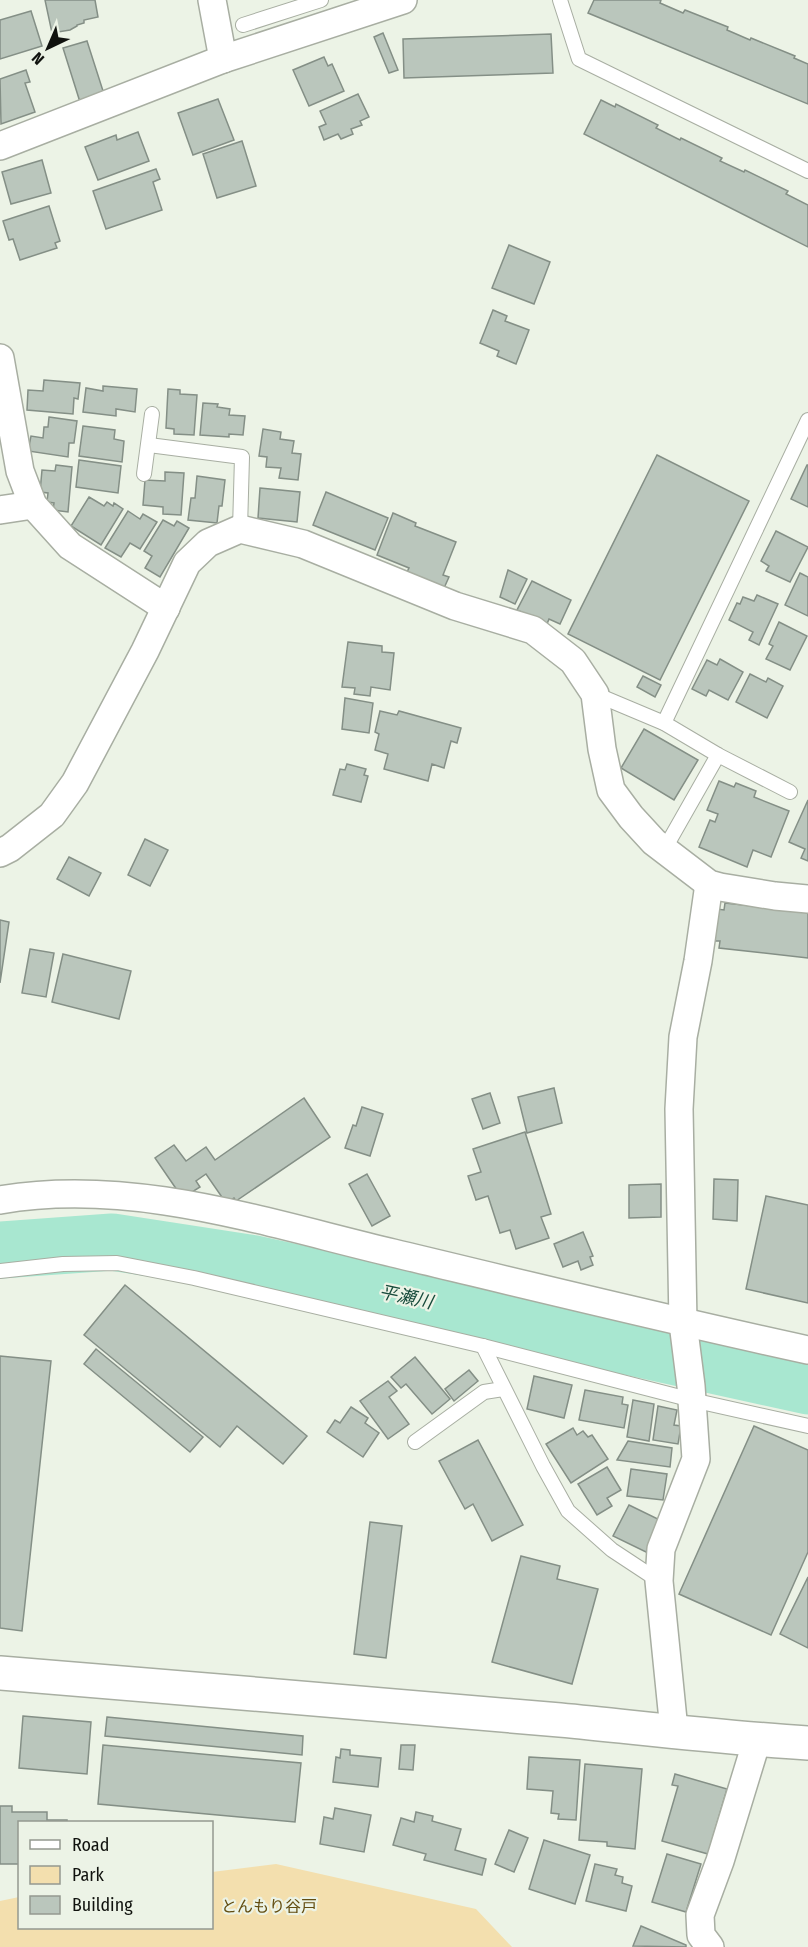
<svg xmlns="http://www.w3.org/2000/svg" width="808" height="1947" font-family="'Fira Sans Condensed','Noto Sans JP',sans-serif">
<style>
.green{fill:#f3dfae}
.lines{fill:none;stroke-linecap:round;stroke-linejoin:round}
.river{stroke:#a8e7d0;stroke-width:57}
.building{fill:#bac6bc;stroke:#848f86;stroke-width:1.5}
.service-casing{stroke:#a8aea2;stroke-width:16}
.minor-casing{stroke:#a8aea2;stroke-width:30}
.tertiary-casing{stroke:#a8aea2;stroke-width:36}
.service{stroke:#fff;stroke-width:14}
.minor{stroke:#fff;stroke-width:27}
.tertiary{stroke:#fff;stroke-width:33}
.labels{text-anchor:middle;stroke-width:4.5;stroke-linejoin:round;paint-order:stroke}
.park-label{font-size:16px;fill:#634d10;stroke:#ecf3e6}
.water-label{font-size:18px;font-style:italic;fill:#174b3b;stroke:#ecf3e6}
</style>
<rect width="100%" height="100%" fill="#ecf3e6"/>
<path class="green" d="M276 1864 476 1909 512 1947H0V1901L19 1897 20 1928H212V1872Z"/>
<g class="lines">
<path class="river" d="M0 1250 112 1242 255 1264 808 1386"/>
</g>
<g class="building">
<path d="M45 0H95L98 17 84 20V23L77 25V26L70 30 52 33Z"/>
<path d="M594 0H661L660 3 683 13 685 10 728 27 727 30 750 40 751 38 795 56 794 58 808 64V104L588 13Z"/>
<path d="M31 11 42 46 0 59V20Z"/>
<path d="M383 33 398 70 389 73 374 37Z"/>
<path d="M551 34 553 73 404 78 403 39Z"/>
<path d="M87 41 104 94 80 102 63 48Z"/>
<path d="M324 57 328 66 332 64 344 91 309 106 293 70Z"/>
<path d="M26 70 30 82 25 83 35 112 1 124 0 79Z"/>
<path d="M358 94 369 117 360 121 362 125 351 129 353 134 341 139 338 134 324 140 319 127 326 124 320 111Z"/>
<path d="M218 99 234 140 193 155 178 113Z"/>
<path d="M601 100 615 107 616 104 658 125 656 128 680 140 681 138 722 158 720 161 744 172 745 170 788 191 786 194 808 205V247L584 134Z"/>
<path d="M138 132 149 161 98 180 85 147 116 135 117 140Z"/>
<path d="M242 141 256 186 217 198 203 154Z"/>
<path d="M42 160 51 193 11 204 2 172Z"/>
<path d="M156 169 160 179 153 182 162 210 106 229 93 191Z"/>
<path d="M49 206 60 241 55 243 57 248 20 260 13 239 9 240 3 221Z"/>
<path d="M509 245 550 262 534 304 492 288Z"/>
<path d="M493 310 507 316 505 321 529 330 516 364 497 356 499 351 480 343Z"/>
<path d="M44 380 80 383 78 399 74 398 73 414 27 410 28 390 43 391Z"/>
<path d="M103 386 137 389 135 412 116 409V416L83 412 86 388 103 391Z"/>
<path d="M168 389 180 390V394L197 395 194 435 174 434V429L166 428Z"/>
<path d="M203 403 218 404 217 407 230 409 229 415 245 416 243 435 229 434V437L200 435Z"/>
<path d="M49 417 77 421 74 443H69L68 457 28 451 31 436 43 438 44 427H48Z"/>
<path d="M83 426 115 430 114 439 124 441 122 462 79 456Z"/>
<path d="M263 429 281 432 280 439 294 441 292 453 301 454 298 480 279 478 281 468 266 467 267 457 259 456Z"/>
<path d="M657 455 749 501 660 680 568 634Z"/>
<path d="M79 460 121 466 118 493 76 487Z"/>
<path d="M56 465 72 467 68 512 53 510 54 503 47 502 48 493 40 492 42 470 55 471Z"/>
<path d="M807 465H808V507L791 499Z"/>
<path d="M165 472 184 473 181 515 163 514V507L143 505 145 480 165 481Z"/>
<path d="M197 476 225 480 222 506H219L217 523 188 520 191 498H195Z"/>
<path d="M260 488 300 492 297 522 258 518Z"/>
<path d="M326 492 388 518 375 550 313 525Z"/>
<path d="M89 497 104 506 107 502 113 506 114 503 123 509 101 545 71 526Z"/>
<path d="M128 511 140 519 143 514 157 522 140 549 130 543 121 557 105 548Z"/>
<path d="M393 513 416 523 415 526 456 542 443 575 449 577 444 588 407 572 409 568 377 555Z"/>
<path d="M163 520 174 526 177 521 189 528 160 577 145 568 152 556 144 551Z"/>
<path d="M776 531 808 547 790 582 766 571 769 566 761 561Z"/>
<path d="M508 570 527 579 515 604 500 597Z"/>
<path d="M800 573 808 577V616L785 605Z"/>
<path d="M532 581 571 600 560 624 549 619 547 624 517 610Z"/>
<path d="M757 595 778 604 759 645 749 640 753 632 729 620 737 603 740 604 743 597 754 601Z"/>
<path d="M779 622 807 636 790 670 766 659 773 646 769 644Z"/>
<path d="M348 642 382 646V652L394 653 390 690 371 687 370 696 354 694 355 688 342 687Z"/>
<path d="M720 659 743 672 728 700 709 690 706 696 692 689 707 660 717 665Z"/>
<path d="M750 674 766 682 768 678 783 686 767 718 736 702Z"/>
<path d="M643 676 661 685 655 697 637 687Z"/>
<path d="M345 698 373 703 369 733 342 729Z"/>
<path d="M380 711 397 715 399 711 461 728 457 743 451 741 444 768 432 764 428 781 384 769 388 754 375 750 379 734 375 732Z"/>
<path d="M644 729 698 760 674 800 621 768Z"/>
<path d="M347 764 366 769 364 775 368 776 361 802 333 795 340 769 345 770Z"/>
<path d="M719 781 734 787 736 783 756 791 754 797 789 811 771 857 753 850 747 867 699 847 710 820 715 822 718 814 707 810Z"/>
<path d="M808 800V861L801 858 805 849 789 842Z"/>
<path d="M145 839 168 850 150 886 128 875Z"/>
<path d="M69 857 101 873 89 896 57 879Z"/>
<path d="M725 903 808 912V958L719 948 720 941H714L717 909 724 910Z"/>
<path d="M0 920 9 922 0 983Z"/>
<path d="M30 949 54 953 46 997 22 993Z"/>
<path d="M63 954 131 971 119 1019 52 1002Z"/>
<path d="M554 1088 562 1123 527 1133 518 1097Z"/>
<path d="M490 1093 500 1123 483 1129 472 1099Z"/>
<path d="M304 1098 330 1137 236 1201 234 1198 226 1203 206 1174 196 1181 200 1187 189 1194 177 1190 155 1158 174 1145 186 1161 206 1147 215 1160Z"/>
<path d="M362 1107 383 1114 370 1156 345 1148 353 1125 356 1126Z"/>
<path d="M525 1132 551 1214 541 1217 549 1238 516 1249 510 1230 500 1233 488 1196 476 1200 468 1176 481 1172 473 1149Z"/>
<path d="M367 1174 390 1216 372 1226 349 1184Z"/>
<path d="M714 1179 738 1180 737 1221 713 1219Z"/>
<path d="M661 1184V1217L629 1218V1185Z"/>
<path d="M766 1196 808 1205V1303L746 1289Z"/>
<path d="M583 1232 593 1256 590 1257 593 1265 581 1270 578 1261 563 1267 554 1244Z"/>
<path d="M125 1285 307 1436 283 1464 237 1426 220 1447 84 1335Z"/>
<path d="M96 1349 203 1437 190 1452 84 1364Z"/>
<path d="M0 1356 51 1361 22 1631 0 1628Z"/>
<path d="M415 1357 450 1399 432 1414 406 1384 401 1388 391 1377Z"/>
<path d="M469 1370 478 1381 454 1401 445 1389Z"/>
<path d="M534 1376 572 1385 564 1418 527 1409Z"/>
<path d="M388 1381 397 1391 389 1397 409 1424 388 1439 360 1401Z"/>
<path d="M585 1390 623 1397 622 1404 628 1405 624 1428 579 1420Z"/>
<path d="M633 1400 654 1404 649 1441 627 1437Z"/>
<path d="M658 1406 677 1410 674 1425 681 1426 678 1444 653 1440Z"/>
<path d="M351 1407 368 1418 365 1423 379 1433 363 1457 327 1432 335 1420 340 1423Z"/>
<path d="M754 1426 808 1450V1552L771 1635 679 1594Z"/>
<path d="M573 1428 577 1435 583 1431 588 1437 592 1435 608 1459 571 1483 546 1444Z"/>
<path d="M478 1440 523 1525 492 1541 473 1504 465 1509 439 1461Z"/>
<path d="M628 1441 672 1448 670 1467 617 1460Z"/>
<path d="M607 1467 621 1490 607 1498 612 1506 597 1515 578 1484Z"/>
<path d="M631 1469 667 1474 663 1500 627 1496Z"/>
<path d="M629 1505 662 1521 646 1552 613 1536Z"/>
<path d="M370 1522 402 1526 386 1658 354 1654Z"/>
<path d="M521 1556 560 1566 557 1579 598 1589 572 1684 492 1662Z"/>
<path d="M808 1577V1648L780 1634Z"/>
<path d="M23 1716 91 1722 87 1774 19 1768Z"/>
<path d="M107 1717 303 1736 302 1755 105 1736Z"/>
<path d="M103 1745 301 1763 295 1822 98 1804Z"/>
<path d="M401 1745H415L413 1770 399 1769Z"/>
<path d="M341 1749 350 1750V1755L381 1758 378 1787 333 1782 336 1757 340 1758Z"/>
<path d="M529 1757 580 1760 576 1820 558 1819 559 1814 551 1813 553 1791 527 1789Z"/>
<path d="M585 1764 642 1769 635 1849 607 1846V1842L579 1840Z"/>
<path d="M675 1774 727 1789 708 1854 662 1841 678 1786 672 1785Z"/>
<path d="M0 1806H12V1812H47V1820H67V1822H20V1864H0Z"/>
<path d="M335 1808 371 1815 364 1852 320 1844 324 1817 333 1819Z"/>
<path d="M416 1812 433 1816 432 1821 461 1829 455 1850 486 1859 482 1875 424 1860 426 1854 393 1845 401 1818 414 1822Z"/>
<path d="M509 1830 528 1838 514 1872 495 1864Z"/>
<path d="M544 1840 590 1855 575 1904 529 1889Z"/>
<path d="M667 1854 701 1864 686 1912 652 1902Z"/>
<path d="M595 1864 617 1869 615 1875 623 1877 622 1883 632 1886 626 1911 586 1901Z"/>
<path d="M641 1926 686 1945V1947L633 1946Z"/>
</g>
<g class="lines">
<defs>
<g id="service">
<path d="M560 0 579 59 808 171"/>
<path d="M243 25 321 0"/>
<path d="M149 445 242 457 240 529"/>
<path d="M144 474 152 414"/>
<path d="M595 694 664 723 718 755 790 792"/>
<path d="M664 723 808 420"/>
<path d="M664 850 718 755"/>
<path d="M0 1271 63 1264 117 1263 194 1278 483 1346 692 1400 808 1426"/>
<path d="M483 1346 543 1466 568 1511 612 1550 659 1581"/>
<path d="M415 1442 484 1392 503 1389"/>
</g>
<g id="minor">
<path d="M212 0 223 59"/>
<path d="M0 146 223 59 403 0"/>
<path d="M0 358 20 471 33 505 70 546 166 608"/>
<path d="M0 510 33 505"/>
<path d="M0 853 10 848 52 815 75 783 145 651 187 563 208 543 240 529 303 544 455 606 533 630 573 661 595 694 602 749 611 790 631 817 654 842 709 884 720 887 775 896 808 899"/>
<path d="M0 1200C132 1177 266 1223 393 1253 531 1286 669 1320 808 1350"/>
<path d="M674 1730 659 1581 661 1549 696 1459 691 1386 683 1323 679 1109 683 1037 698 961 709 884"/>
<path d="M710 1947 701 1935 700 1915 720 1861 757 1740"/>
</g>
<path id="tertiary" d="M0 1673C187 1688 373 1704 560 1720 643 1728 725 1738 808 1743"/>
</defs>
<use href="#service" class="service-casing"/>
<use href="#minor" class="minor-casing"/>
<use href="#tertiary" class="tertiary-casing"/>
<use href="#service" class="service"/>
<use href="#minor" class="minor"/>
<use href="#tertiary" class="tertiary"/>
</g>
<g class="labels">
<g class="park-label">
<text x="269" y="1912">とんもり谷戸</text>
</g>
<g class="water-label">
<text transform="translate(406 1297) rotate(12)" y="6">平瀬川</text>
</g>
</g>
<rect x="18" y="1821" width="195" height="108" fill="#ecf3e6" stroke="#949990" stroke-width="1.5"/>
<rect x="30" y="1840" width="30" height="9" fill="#ffffff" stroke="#949990" stroke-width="1.5"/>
<text x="72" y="1851" font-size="18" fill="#10120e">Road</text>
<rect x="30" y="1866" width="30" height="18" fill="#f3dfae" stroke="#949990" stroke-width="1.5"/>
<text x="72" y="1881" font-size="18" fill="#10120e">Park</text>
<rect x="30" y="1896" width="30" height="18" fill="#bac6bc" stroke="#949990" stroke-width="1.5"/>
<text x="72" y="1911" font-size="18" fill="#10120e">Building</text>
<g transform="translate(48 48) rotate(224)" stroke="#ecf3e6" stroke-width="4.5" paint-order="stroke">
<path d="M0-4.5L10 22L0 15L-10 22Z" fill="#10120e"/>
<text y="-9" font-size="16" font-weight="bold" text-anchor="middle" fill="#10120e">N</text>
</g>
</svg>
